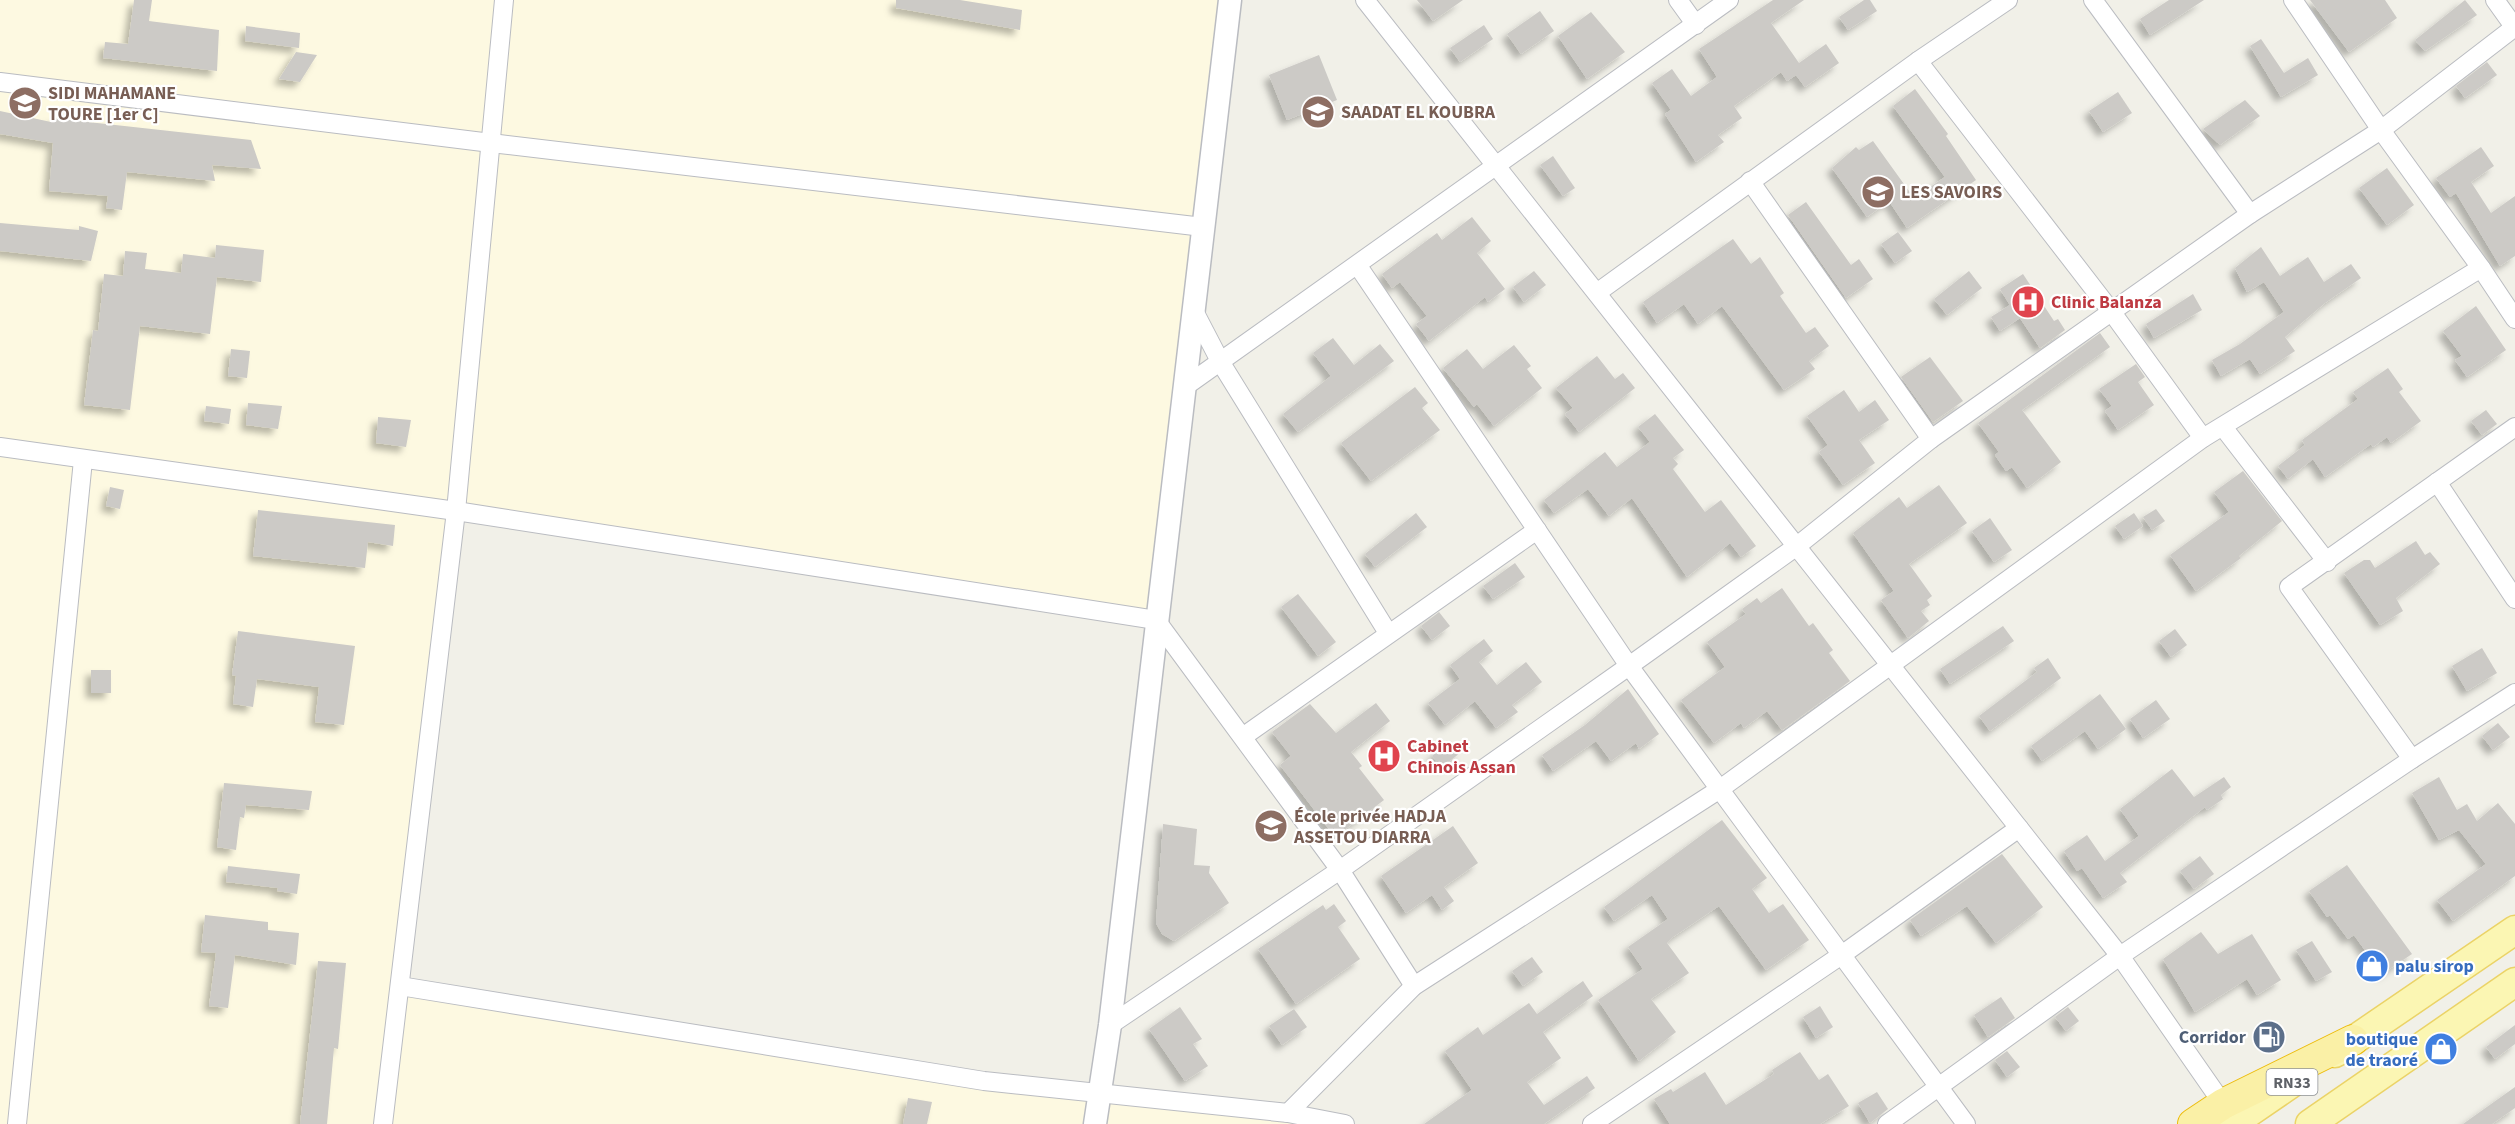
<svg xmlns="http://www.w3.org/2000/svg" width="2515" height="1124" font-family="'Source Sans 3',sans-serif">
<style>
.commercial{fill:#fdf9e1}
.building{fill:#cccac6;filter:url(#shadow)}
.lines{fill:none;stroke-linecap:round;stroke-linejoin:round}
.minor-casing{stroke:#babcc1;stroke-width:20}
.tertiary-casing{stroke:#babcc1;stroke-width:25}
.primary-casing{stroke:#ebd367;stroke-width:31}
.trunk-casing{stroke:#edbc0c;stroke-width:32}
.minor{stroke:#fff;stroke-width:18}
.tertiary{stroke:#fff;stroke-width:22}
.primary{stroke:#fbf6b3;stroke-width:28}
.trunk{stroke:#faf0a6;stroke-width:30}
.labels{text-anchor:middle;stroke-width:4.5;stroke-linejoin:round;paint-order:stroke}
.shield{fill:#fff;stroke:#8f9195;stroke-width:1.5}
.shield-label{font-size:16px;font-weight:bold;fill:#5f6268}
.education-label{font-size:18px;font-weight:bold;fill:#785e54;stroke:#fff;text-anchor:start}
.health-label{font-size:18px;font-weight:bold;fill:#be3a42;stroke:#fff;text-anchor:start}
.shop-label{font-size:18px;font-weight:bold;fill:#366cbe;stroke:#fff;text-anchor:start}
.service-label{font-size:18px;font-weight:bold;fill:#4e5e75;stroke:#fff;text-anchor:end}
</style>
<defs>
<filter id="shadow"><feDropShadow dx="-5.5" dy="5.5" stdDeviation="3" flood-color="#0004"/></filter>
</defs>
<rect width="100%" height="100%" fill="#f1f0e8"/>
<path class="commercial" d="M0 0H1218L1183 388 1156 620 456 511 400 985 984 1081 1345 1124H0Z"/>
<g class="building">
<path d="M134 0H152L149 21 219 30 217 71 103 58 105 42 128 44Z"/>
<path d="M896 0H960L1022 10 1020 30 896 8Z"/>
<path d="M1417 0H1463L1433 21Z"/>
<path d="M1773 0H1804L1771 23 1799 63 1826 44 1839 63 1805 87 1796 75 1787 81 1781 72 1734 106 1742 118 1718 135 1724 142 1696 162 1665 114 1671 110 1652 83 1672 69 1691 96 1717 77 1699 49Z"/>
<path d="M1864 0H1870L1877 11 1848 30 1839 17Z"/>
<path d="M2169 0H2204L2150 35 2140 19Z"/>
<path d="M2310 0H2385L2397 18 2349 52Z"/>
<path d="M2465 0 2477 15 2425 51 2415 40Z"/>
<path d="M1540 11 1554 31 1521 54 1507 34Z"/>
<path d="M1591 12 1625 52 1587 79 1558 36Z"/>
<path d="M1484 25 1493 39 1460 62 1450 48Z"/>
<path d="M246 26 300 33 299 48 245 41Z"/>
<path d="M2261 39 2284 73 2308 58 2318 75 2281 97 2250 46Z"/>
<path d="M296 52 317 55 300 82 279 79Z"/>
<path d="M1319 55 1337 100 1287 120 1269 75Z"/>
<path d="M2487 62 2497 75 2465 98 2456 86Z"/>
<path d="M1915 89 1948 134 1946 136 1976 180 1907 228 1889 201 1867 217 1832 168 1856 147 1859 150 1873 141 1914 198 1945 177 1893 106Z"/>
<path d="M2118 92 2132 113 2103 132 2089 111Z"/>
<path d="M2245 100 2260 116 2220 145 2203 129Z"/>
<path d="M0 111 51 122 52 118 251 140 261 169 212 165 215 181 127 172 122 210 106 208 108 196 49 191 53 143 0 134Z"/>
<path d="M2481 147 2494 166 2471 182 2491 213 2515 196V256L2500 266 2456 193 2450 197 2436 178Z"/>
<path d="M1553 156 1575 188 1563 196 1540 165Z"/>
<path d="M2387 168 2414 205 2387 225 2359 188Z"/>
<path d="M1806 202 1851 265 1859 259 1873 279 1846 298 1788 215Z"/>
<path d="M1472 217 1491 241 1477 253 1505 289 1488 302 1485 297 1429 341 1416 324 1427 316 1400 282 1392 288 1382 274 1437 233 1442 240Z"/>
<path d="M0 223 79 230V226L98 231 91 261 0 251Z"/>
<path d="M1898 232 1912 251 1895 263 1881 244Z"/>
<path d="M1733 239 1751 264 1760 257 1784 293 1780 296 1806 333 1815 327 1829 346 1809 361 1815 369 1784 390 1722 306 1698 324 1684 304 1657 323 1643 302Z"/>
<path d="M216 245 264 250 261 282 217 277 210 334 140 326 130 410 84 405 93 330 98 331 104 274 123 276 125 251 147 253 145 269 181 273 183 254 215 258Z"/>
<path d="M2261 247 2280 276 2308 257 2324 282 2351 264 2361 278 2325 303 2285 337 2295 351 2260 374 2250 359 2221 376 2212 360 2240 344 2284 312 2264 282 2247 292 2235 268Z"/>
<path d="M1534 271 1546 285 1524 302 1513 287Z"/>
<path d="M1969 271 1982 288 1947 315 1934 299Z"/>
<path d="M2023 274 2054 321 2058 319 2065 330 2040 348 2020 318 2000 331 1991 317 2010 305 2000 289Z"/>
<path d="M2193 294 2202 310 2154 338 2146 324Z"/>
<path d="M2476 306 2506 350 2467 377 2455 360 2462 356 2443 331Z"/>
<path d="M2100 333 2110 347 2022 410 2061 462 2027 488 2012 467 2006 471 1995 455 1999 452 1978 423Z"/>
<path d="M1333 338 1354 365 1380 344 1394 361 1298 432 1283 414 1331 376 1313 353Z"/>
<path d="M1514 345 1531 366 1527 369 1542 388 1494 426 1477 404 1474 407 1443 368 1467 349 1483 369Z"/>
<path d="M231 349 250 351 247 378 228 376Z"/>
<path d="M1597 356 1615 379 1623 373 1635 388 1579 432 1565 414 1573 408 1556 388Z"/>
<path d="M1930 357 1963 401 1933 422 1901 377Z"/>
<path d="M2136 364 2145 377 2138 382 2154 405 2118 430 2105 411 2112 406 2099 389Z"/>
<path d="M2388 368 2403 389 2399 392 2421 421 2391 443 2387 437 2373 447 2371 444 2325 477 2313 459 2288 479 2278 466 2305 445 2302 440 2358 399 2353 392Z"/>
<path d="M1415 387 1428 403 1422 408 1440 430 1371 481 1341 443Z"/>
<path d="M1844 390 1859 412 1875 400 1889 420 1859 440 1875 463 1843 485 1819 452 1828 445 1807 416Z"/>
<path d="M248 403 282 406 278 429 246 425Z"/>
<path d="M206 406 231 409 229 424 204 421Z"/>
<path d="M2486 410 2497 424 2482 435 2471 421Z"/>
<path d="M1655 414 1684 450 1673 458 1678 464 1673 469 1705 512 1721 500 1756 546 1741 557 1730 543 1687 577 1632 498 1609 516 1588 489 1554 513 1544 500 1605 452 1617 467 1650 442 1638 427Z"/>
<path d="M378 417 411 420 406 447 376 443Z"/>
<path d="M2243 471 2282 521 2239 556 2241 558 2196 591 2170 555 2229 512 2214 492Z"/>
<path d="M1939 485 1967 523 1909 564 1932 596 1927 600 1930 605 1921 611 1929 621 1908 638 1881 600 1894 591 1853 533 1899 497 1907 508Z"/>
<path d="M110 487 124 490 120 509 106 506Z"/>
<path d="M2156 509 2165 521 2152 530 2143 517Z"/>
<path d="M258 510 395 525 393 546 368 542 365 568 253 556Z"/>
<path d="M1416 513 1427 527 1375 567 1365 554Z"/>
<path d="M2134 513 2143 526 2124 539 2115 526Z"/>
<path d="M1990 518 2012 550 1994 562 1972 531Z"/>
<path d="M2416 541 2425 555 2430 552 2440 564 2396 598 2403 611 2380 625 2344 573 2364 560H2370L2375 568Z"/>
<path d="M1515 563 1525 577 1493 599 1483 586Z"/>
<path d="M1782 588 1809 626 1813 623 1833 650 1829 653 1850 681 1782 730 1767 711 1744 728 1741 723 1714 743 1681 700 1725 667 1707 642 1746 614 1742 609 1757 598 1761 603Z"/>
<path d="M1298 594 1336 642 1318 656 1281 607Z"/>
<path d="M1439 612 1450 626 1432 640 1421 626Z"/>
<path d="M2003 626 2014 641 1950 684 1940 669Z"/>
<path d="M2175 629 2187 645 2171 657 2159 641Z"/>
<path d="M238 631 355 646 344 725 315 722 319 687 257 679 253 707 233 704 236 676 232 675Z"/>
<path d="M1484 639 1493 651 1479 662 1497 685 1526 662 1542 682 1512 705 1518 712 1496 728 1475 701 1445 725 1428 703 1460 679 1450 665Z"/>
<path d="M2482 648 2497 673 2467 691 2452 666Z"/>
<path d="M2048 658 2061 678 1990 731 1979 716 2037 672 2034 668Z"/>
<rect x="91" y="670" width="20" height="23"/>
<path d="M1628 689 1659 734 1639 749 1636 743 1611 761 1596 741 1553 771 1542 755 1585 725Z"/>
<path d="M2100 694 2126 729 2098 749 2085 731 2042 761 2031 746Z"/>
<path d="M2156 700 2170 719 2143 738 2130 719Z"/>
<path d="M1376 703 1390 721 1351 752 1362 766 1359 768 1384 800 1335 837 1280 765 1291 756 1272 732 1310 704 1336 733Z"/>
<path d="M2498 723 2510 737 2493 750 2482 736Z"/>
<path d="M1451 741 1460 753 1442 767 1432 756Z"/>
<path d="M2172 769 2194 797 2224 777 2231 787 2221 795 2223 799 2207 810 2205 807 2120 873 2127 882 2103 898 2082 868 2077 871 2064 851 2087 835 2105 861 2139 836 2120 809Z"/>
<path d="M2439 777 2457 810 2467 804 2477 821 2498 803 2515 824V876L2453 921 2437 900 2486 864 2459 830 2439 840 2412 793Z"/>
<path d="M224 783 312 791 309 810 246 805 244 818 240 817 236 850 217 847Z"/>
<path d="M1722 820 1767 878 1752 889 1769 913 1783 904 1809 940 1766 970 1719 906 1673 937 1667 943 1689 973 1651 999 1676 1032 1639 1061 1598 1000 1643 969 1628 947 1668 919 1652 895 1614 921 1604 907Z"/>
<path d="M1163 824 1197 829 1194 865 1210 866 1209 873 1229 903 1174 941 1162 934 1156 923Z"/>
<path d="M1453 826 1478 863 1444 887 1454 901 1442 910 1432 895 1406 913 1381 876Z"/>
<path d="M2002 854 2043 907 1996 943 1967 906 1921 936 1910 920Z"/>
<path d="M2200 856 2214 874 2194 889 2180 871Z"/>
<path d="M2347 865 2412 954 2382 974 2354 935 2348 939 2330 915 2327 917 2309 891Z"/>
<path d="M228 866 300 874 297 894 277 891 278 888 226 882Z"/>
<path d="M1334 904 1346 921 1338 927 1360 959 1296 1004 1258 949 1323 905 1326 910Z"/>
<path d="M205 915 268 922V930L299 933 296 965 235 955 228 1008 209 1006 216 953 201 952Z"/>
<path d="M2201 932 2218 954 2252 934 2281 980 2257 995 2247 979 2195 1012 2163 959Z"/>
<path d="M2312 941 2332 972 2316 981 2296 950Z"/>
<path d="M1532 957 1543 972 1523 986 1512 971Z"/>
<path d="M318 961 346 963 338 1049 334 1048 327 1124H300Z"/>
<path d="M1583 981 1593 996 1543 1032 1561 1058 1527 1082 1544 1105 1587 1076 1595 1088 1544 1124H1424L1472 1090 1445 1051 1478 1027 1483 1035 1529 1003 1537 1014Z"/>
<path d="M2001 997 2015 1018 1988 1037 1974 1015Z"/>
<path d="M1820 1006 1833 1027 1816 1038 1803 1017Z"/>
<path d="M1180 1007 1202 1039 1193 1044 1208 1066 1185 1081 1149 1029Z"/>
<path d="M2068 1007 2079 1021 2066 1031 2055 1017Z"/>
<path d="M1294 1009 1307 1027 1282 1045 1269 1026Z"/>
<path d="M2515 1025V1044L2495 1059 2486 1047Z"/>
<path d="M2007 1051 2020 1067 2007 1077 1995 1060Z"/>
<path d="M1800 1052 1819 1080 1828 1074 1849 1106 1820 1124H1670L1654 1099 1671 1089 1673 1092 1705 1072 1726 1105 1774 1074 1772 1070Z"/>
<path d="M2515 1087V1108L2492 1124H2463Z"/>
<path d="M1877 1092 1888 1109 1870 1123 1858 1103Z"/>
<path d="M908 1098 932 1102 927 1124H903Z"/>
</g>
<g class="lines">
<defs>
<g id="minor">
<path d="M1365 0 2120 956 2223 1104"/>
<path d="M1678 0 1696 25"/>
<path d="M2093 0 2250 214"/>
<path d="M2293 0 2381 130 2481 268 2515 319"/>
<path d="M2495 0 2515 28"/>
<path d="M1918 61 2111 311 2203 438"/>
<path d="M0 82 491 143 1203 227"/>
<path d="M1750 181 1931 439"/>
<path d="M1358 266 1629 666 1966 1124"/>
<path d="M1598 292 1918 61 2008 0"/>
<path d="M1194 311 1221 363 1388 633"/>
<path d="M1183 388 1729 0"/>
<path d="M2223 427 2327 562"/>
<path d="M0 447 456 511 1156 620 1340 870 1414 986"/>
<path d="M2437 482 2515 599"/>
<path d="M1244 736 1537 530"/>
<path d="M2412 759 2289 587 2515 427"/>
<path d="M400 986 984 1081 1288 1113 1345 1124"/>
<path d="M1110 1025 1340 870 1629 666 1797 546 1931 439 2250 214 2381 130 2515 27"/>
<path d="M1288 1113 1414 986 1720 789 2203 438 2481 268"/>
<path d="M17 1124 83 460"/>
<path d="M383 1124 456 511 504 0"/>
<path d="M1592 1124 1843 954 2019 828"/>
<path d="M1887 1124 2120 956 2412 759 2515 693"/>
</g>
<path id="tertiary" d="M1095 1124 1110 1025 1230 0"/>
<g id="primary">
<path d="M2335 1053 2515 930"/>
<path d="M2232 1124 2302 1076"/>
<path d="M2310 1124 2515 982"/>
</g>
<path id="trunk" d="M2193 1124 2223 1104 2353 1040"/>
</defs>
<use href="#minor" class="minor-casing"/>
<use href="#tertiary" class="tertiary-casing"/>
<use href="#primary" class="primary-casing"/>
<use href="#trunk" class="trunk-casing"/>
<use href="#minor" class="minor"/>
<use href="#tertiary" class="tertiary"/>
<use href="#primary" class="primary"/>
<use href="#trunk" class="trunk"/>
</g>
<defs>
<symbol id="school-disc" viewBox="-11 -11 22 22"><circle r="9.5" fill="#8d6e63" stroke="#fff"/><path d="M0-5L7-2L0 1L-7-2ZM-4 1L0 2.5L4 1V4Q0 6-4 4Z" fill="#fff"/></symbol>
<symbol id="hospital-disc" viewBox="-11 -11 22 22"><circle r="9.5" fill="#e0444e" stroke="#fff"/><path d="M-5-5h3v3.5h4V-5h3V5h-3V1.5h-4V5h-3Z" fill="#fff"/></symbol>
<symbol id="shop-disc" viewBox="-11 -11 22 22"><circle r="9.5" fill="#3f7fe0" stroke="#fff"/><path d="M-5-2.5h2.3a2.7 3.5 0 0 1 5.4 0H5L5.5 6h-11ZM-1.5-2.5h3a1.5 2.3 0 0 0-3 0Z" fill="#fff"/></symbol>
<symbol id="fuel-disc" viewBox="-11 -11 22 22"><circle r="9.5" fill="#5c6f8a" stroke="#fff"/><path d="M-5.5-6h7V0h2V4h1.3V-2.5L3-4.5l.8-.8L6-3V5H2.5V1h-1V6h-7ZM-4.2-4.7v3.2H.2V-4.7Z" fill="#fff"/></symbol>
</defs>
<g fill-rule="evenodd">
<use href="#school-disc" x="6" y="84" width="38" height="38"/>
<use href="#school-disc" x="1299" y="93" width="38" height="38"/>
<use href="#school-disc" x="1859" y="173" width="38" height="38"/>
<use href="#hospital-disc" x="2009" y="283" width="38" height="38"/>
<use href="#hospital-disc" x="1365" y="737" width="38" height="38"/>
<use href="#school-disc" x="1252" y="807" width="38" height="38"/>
<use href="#shop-disc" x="2353" y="947" width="38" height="38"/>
<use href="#fuel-disc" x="2250" y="1018" width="38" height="38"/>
<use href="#shop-disc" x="2422" y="1030" width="38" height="38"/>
</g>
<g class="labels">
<rect class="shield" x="2266.5" y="1069" width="51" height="26" rx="4.5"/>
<g class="shield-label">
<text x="2292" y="1088">RN33</text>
</g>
<g class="education-label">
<text x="48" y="99">SIDI MAHAMANE<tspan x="48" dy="21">TOURE [1er C]</tspan></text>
<text x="1341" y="118">SAADAT EL KOUBRA</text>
<text x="1901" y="198">LES SAVOIRS</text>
<text x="1294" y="822">École privée HADJA<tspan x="1294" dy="21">ASSETOU DIARRA</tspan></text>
</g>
<g class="health-label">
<text x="2051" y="308">Clinic Balanza</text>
<text x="1407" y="752">Cabinet<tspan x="1407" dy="21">Chinois Assan</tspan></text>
</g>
<g class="shop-label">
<text x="2395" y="972">palu sirop</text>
<text x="2418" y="1045" text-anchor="end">boutique<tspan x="2418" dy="21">de traoré</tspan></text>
</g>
<g class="service-label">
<text x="2246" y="1043">Corridor</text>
</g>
</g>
</svg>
